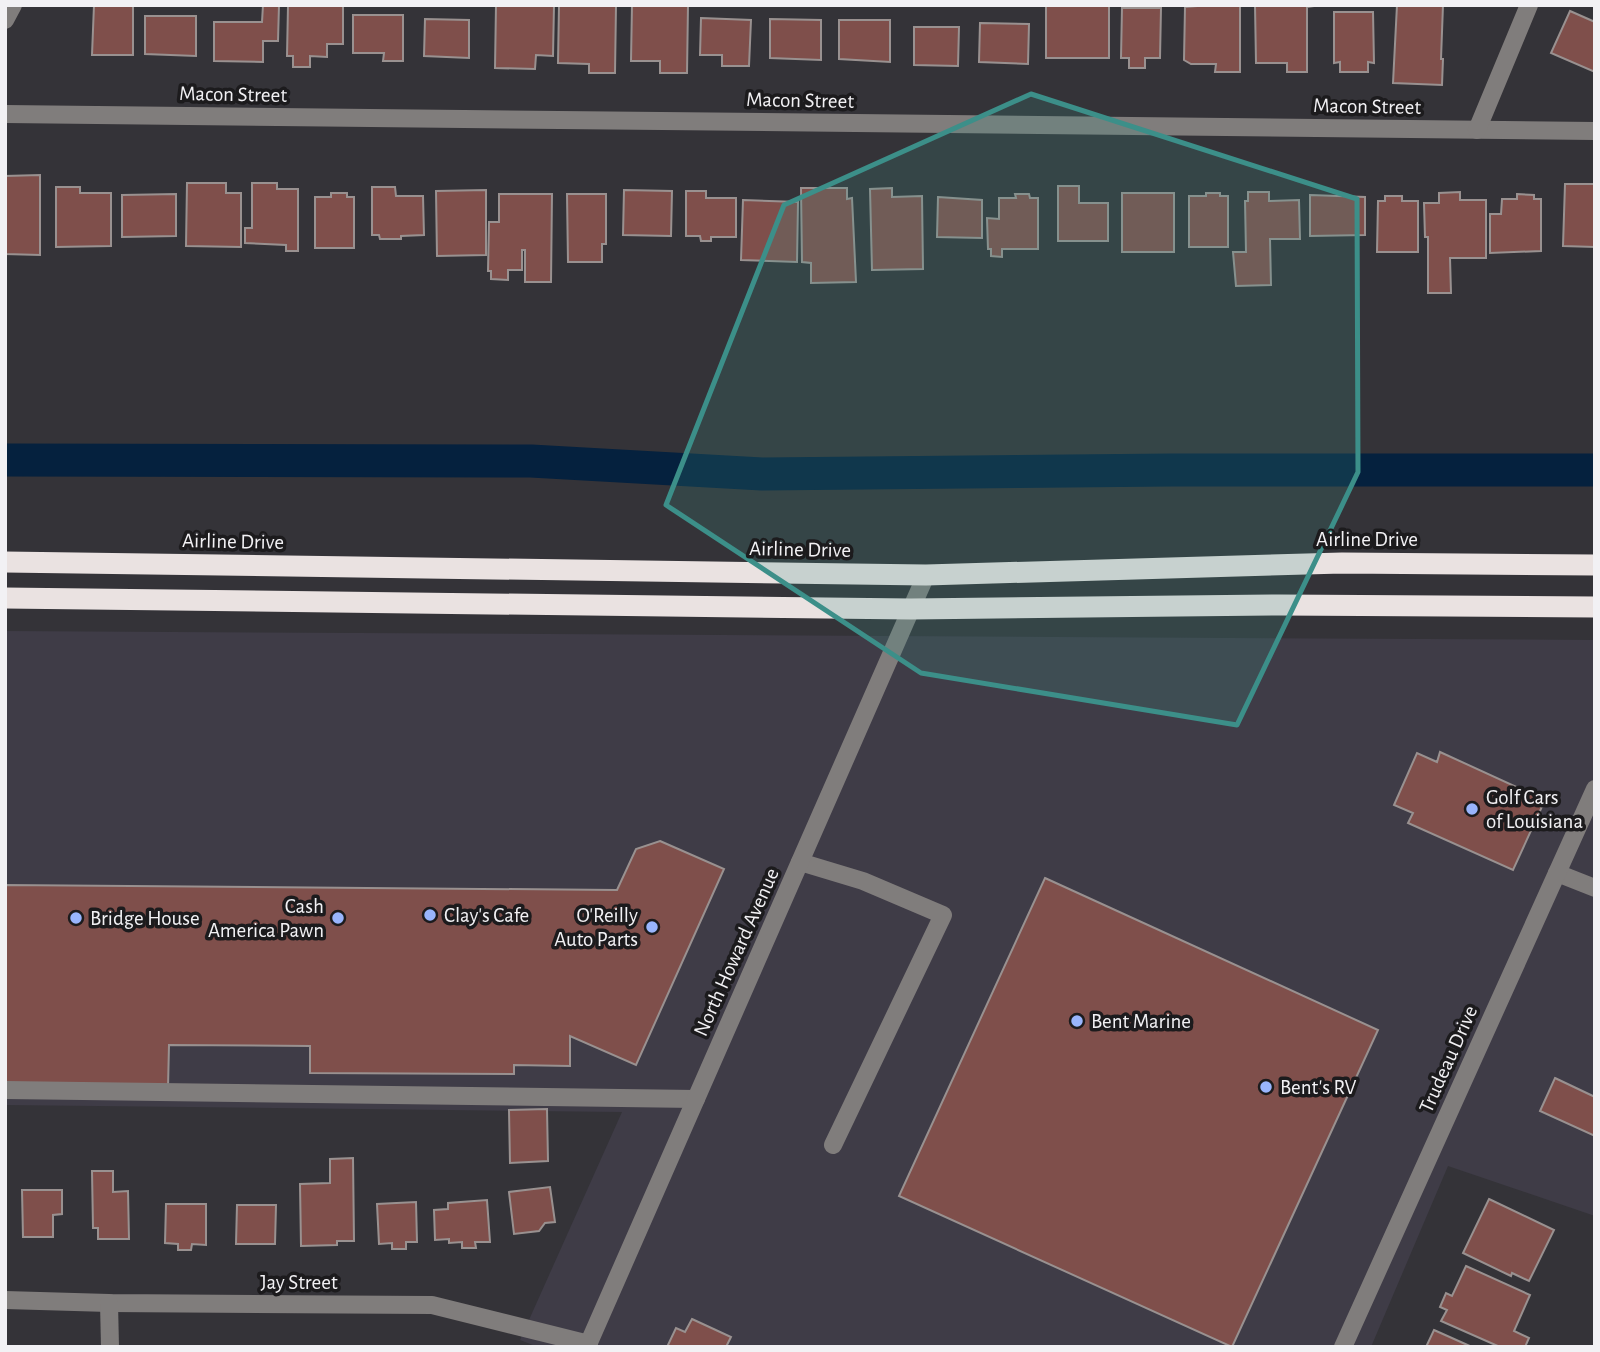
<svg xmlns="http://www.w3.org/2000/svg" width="1600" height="1352" font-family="'Alegreya Sans',sans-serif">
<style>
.built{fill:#3f3c47}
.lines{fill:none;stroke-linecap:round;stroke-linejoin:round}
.canal{stroke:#05213e;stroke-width:33}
.building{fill:#7f4f4b;stroke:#999190;stroke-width:2}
.minor{stroke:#807d7c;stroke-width:18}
.highway{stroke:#eae2e1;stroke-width:21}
.marked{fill:#3c8f89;fill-opacity:0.2;stroke:#3c8f89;stroke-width:5;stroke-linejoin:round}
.poi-dot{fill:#99b5fd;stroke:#1c1b1d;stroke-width:2.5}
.labels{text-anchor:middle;stroke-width:7;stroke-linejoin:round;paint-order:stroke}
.street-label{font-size:21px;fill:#f2f1f4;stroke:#1c1b1d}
.poi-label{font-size:21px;fill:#f2f1f4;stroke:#1c1b1d;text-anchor:start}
</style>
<rect width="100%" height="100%" fill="#343338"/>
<path class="built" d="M5 631 1595 640V1216L1448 1166 1371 1347H538L520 1340 622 1112 5 1105Z"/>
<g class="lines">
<path class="canal" d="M5 460 531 461 762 474 1171 470H1595"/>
</g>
<g class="building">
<path d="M94 5H133V55H92Z"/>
<path d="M263 5H279L278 41H263V62L214 61V22H262Z"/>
<path d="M496 5H554L553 56 536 55 535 69 495 68Z"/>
<path d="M559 5H616L615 73H589V64L558 63Z"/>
<path d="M632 5H688L687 73H660V61H631Z"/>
<rect x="1046" y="5" width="63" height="53"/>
<path d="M1210 5H1240V72H1215L1216 64H1191L1184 60 1185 7Z"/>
<path d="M1255 5H1321L1307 7V72H1287V63H1256Z"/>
<path d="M1397 5H1443L1441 59H1443L1442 85 1393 83Z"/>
<path d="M288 6H343V44H327V57L310 56V67H293V56H287Z"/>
<path d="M1122 8H1161L1160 58H1145V68H1129V58H1121Z"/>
<path d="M1570 11 1595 22V72L1551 53Z"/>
<path d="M1334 12H1373L1374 63 1368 62V72H1340V62L1334 63Z"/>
<path d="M353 15H403V61H383L384 53H353Z"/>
<path d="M145 16H196V56L145 54Z"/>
<path d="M701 18 751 20 749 66H722V55H700Z"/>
<path d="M425 19 469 20V58L424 56Z"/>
<path d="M770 19 821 20V60L770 58Z"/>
<path d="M839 20H890V62L839 59Z"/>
<path d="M980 23 1029 24 1028 64 979 62Z"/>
<path d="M914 27H959L958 66 914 65Z"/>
<path d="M40 175V255L5 254V176Z"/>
<path d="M187 183H226V193H241V247L186 246Z"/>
<path d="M252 183H277V189H298V251H286V245L245 243V228H252Z"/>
<path d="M1565 184H1595V247L1563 246Z"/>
<path d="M1058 186H1079V203H1108V241H1058Z"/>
<path d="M56 187H80V193H111V246L56 247Z"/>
<path d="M372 187H395L396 196H423L424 235 401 236V239H380L379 235H372Z"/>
<path d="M801 188H847V199L852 198 856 282 811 283V263L802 262Z"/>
<path d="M892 188V197L922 196 923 269 872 270 870 189Z"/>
<path d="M486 190V255L437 256 436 191Z"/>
<path d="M624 190 672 191 671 236 623 235Z"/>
<path d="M686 191H706V198H736V237H711V241H701L700 236H686Z"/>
<path d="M1248 192H1269V201L1299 200 1300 239H1270L1271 285 1236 286 1233 252H1246L1245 201H1248Z"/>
<path d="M1460 192V200H1486V258H1450L1451 293H1428V237H1425L1424 203H1439V193Z"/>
<path d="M331 193H347V197H354V248H315V197H331Z"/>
<rect x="1122" y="193" width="52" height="59"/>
<path d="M1206 193H1220V196H1228V247H1189V196H1206Z"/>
<path d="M176 194V236L122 237V195Z"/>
<path d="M499 194H552L551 282H525V250H522V270H508V280L491 279V271H488L489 222H499Z"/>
<path d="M567 194H606V244H602V262H568Z"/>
<path d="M1015 194H1029L1030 198H1038V249H1002V257L991 256V249H988L987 218 999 219V198H1016Z"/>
<path d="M1517 194 1534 195V199H1541V251L1490 253V214H1501L1502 199H1517Z"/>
<path d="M1310 195 1365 197V235L1310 236Z"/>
<path d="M1385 196H1402V201H1418V252H1377L1378 201H1385Z"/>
<path d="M938 197 982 200V238L937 237Z"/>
<path d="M743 200 798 202 797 262 741 260Z"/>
<path d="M1440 752 1545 800 1513 870 1408 823 1413 813 1394 805 1417 753 1437 762Z"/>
<path d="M660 841 724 869 636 1065 570 1036V1066L514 1065V1074L310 1073V1046L169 1045 168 1088 5 1086V885L617 890 636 849Z"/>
<path d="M1045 878 1378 1030 1232 1347 899 1196Z"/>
<path d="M1555 1078 1595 1097V1136L1540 1111Z"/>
<path d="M547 1109 548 1161 510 1163 509 1110Z"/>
<path d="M353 1158 354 1241H337V1245L301 1246 300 1184 330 1183V1159Z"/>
<path d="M92 1171H113V1192L128 1191 129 1239H98V1228H93Z"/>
<path d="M550 1187 555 1222 545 1223 539 1231 514 1234 509 1192Z"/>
<path d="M22 1190H62V1214L53 1215V1237H23Z"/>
<path d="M1489 1199 1554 1230 1529 1281 1512 1273 1511 1276 1463 1253Z"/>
<path d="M487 1200 490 1242H475L476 1248H462V1242L449 1243V1239L435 1240 434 1210 448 1209V1203Z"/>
<path d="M416 1202 417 1242H406V1249H392V1243L379 1244 377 1204Z"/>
<path d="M166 1204H206V1245L192 1244 191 1250H178V1244L165 1243Z"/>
<path d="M237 1205H276L275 1244H236Z"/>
<path d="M1466 1266 1530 1295 1514 1331 1529 1338 1525 1347H1500L1441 1321 1447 1310 1440 1307 1446 1293 1452 1296Z"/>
<path d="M692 1319 731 1337 726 1347H667L676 1328 685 1332Z"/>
<path d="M1434 1330 1472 1347H1426Z"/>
</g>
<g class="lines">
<g class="minor">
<path d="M5 20 13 5"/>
<path d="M5 114 1595 131"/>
<path d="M1477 130 1529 5"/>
<path d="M800 862 863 881 943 915 833 1145"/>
<path d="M1557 873 1595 888"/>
<path d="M5 1090 696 1099"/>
<path d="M5 1300 109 1303 432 1305 589 1344"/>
<path d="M109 1303 110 1347"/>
<path d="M587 1347 926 575"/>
<path d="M1343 1347 1595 789"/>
</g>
<g class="highway">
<path d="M5 562 926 575 1342 563 1595 565"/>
<path d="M5 598 911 609 1279 605 1595 607"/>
</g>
</g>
<path class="marked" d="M1031 94 1357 199 1358 472 1237 725 921 673 666 505 784 205Z"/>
<g class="poi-dot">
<circle cx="1472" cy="809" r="7"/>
<circle cx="430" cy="915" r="7"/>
<circle cx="76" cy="918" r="7"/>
<circle cx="338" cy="918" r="7"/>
<circle cx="652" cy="927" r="7"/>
<circle cx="1077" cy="1021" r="7"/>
<circle cx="1266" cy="1087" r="7"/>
</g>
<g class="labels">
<g class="street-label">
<text transform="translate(233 94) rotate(1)" y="7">Macon Street</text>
<text transform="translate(800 100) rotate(1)" y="7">Macon Street</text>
<text transform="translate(1367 106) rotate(1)" y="7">Macon Street</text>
<text x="1367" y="546">Airline Drive</text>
<text transform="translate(233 541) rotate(1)" y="7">Airline Drive</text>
<text transform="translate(800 549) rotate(1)" y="7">Airline Drive</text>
<text transform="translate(736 952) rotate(-66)" y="7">North Howard Avenue</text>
<text transform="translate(1448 1059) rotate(-66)" y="7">Trudeau Drive</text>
<text x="299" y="1289">Jay Street</text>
</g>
<g class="poi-label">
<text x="1486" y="804">Golf Cars<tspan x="1486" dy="24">of Louisiana</tspan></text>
<text x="324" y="913" text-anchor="end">Cash<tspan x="324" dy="24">America Pawn</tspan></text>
<text x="444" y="922">Clay's Cafe</text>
<text x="638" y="922" text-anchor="end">O'Reilly<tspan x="638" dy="24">Auto Parts</tspan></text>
<text x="90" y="925">Bridge House</text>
<text x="1091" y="1028">Bent Marine</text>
<text x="1280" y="1094">Bent's RV</text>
</g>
</g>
<rect width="1600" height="1352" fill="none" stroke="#f2f1f4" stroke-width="14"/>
</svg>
